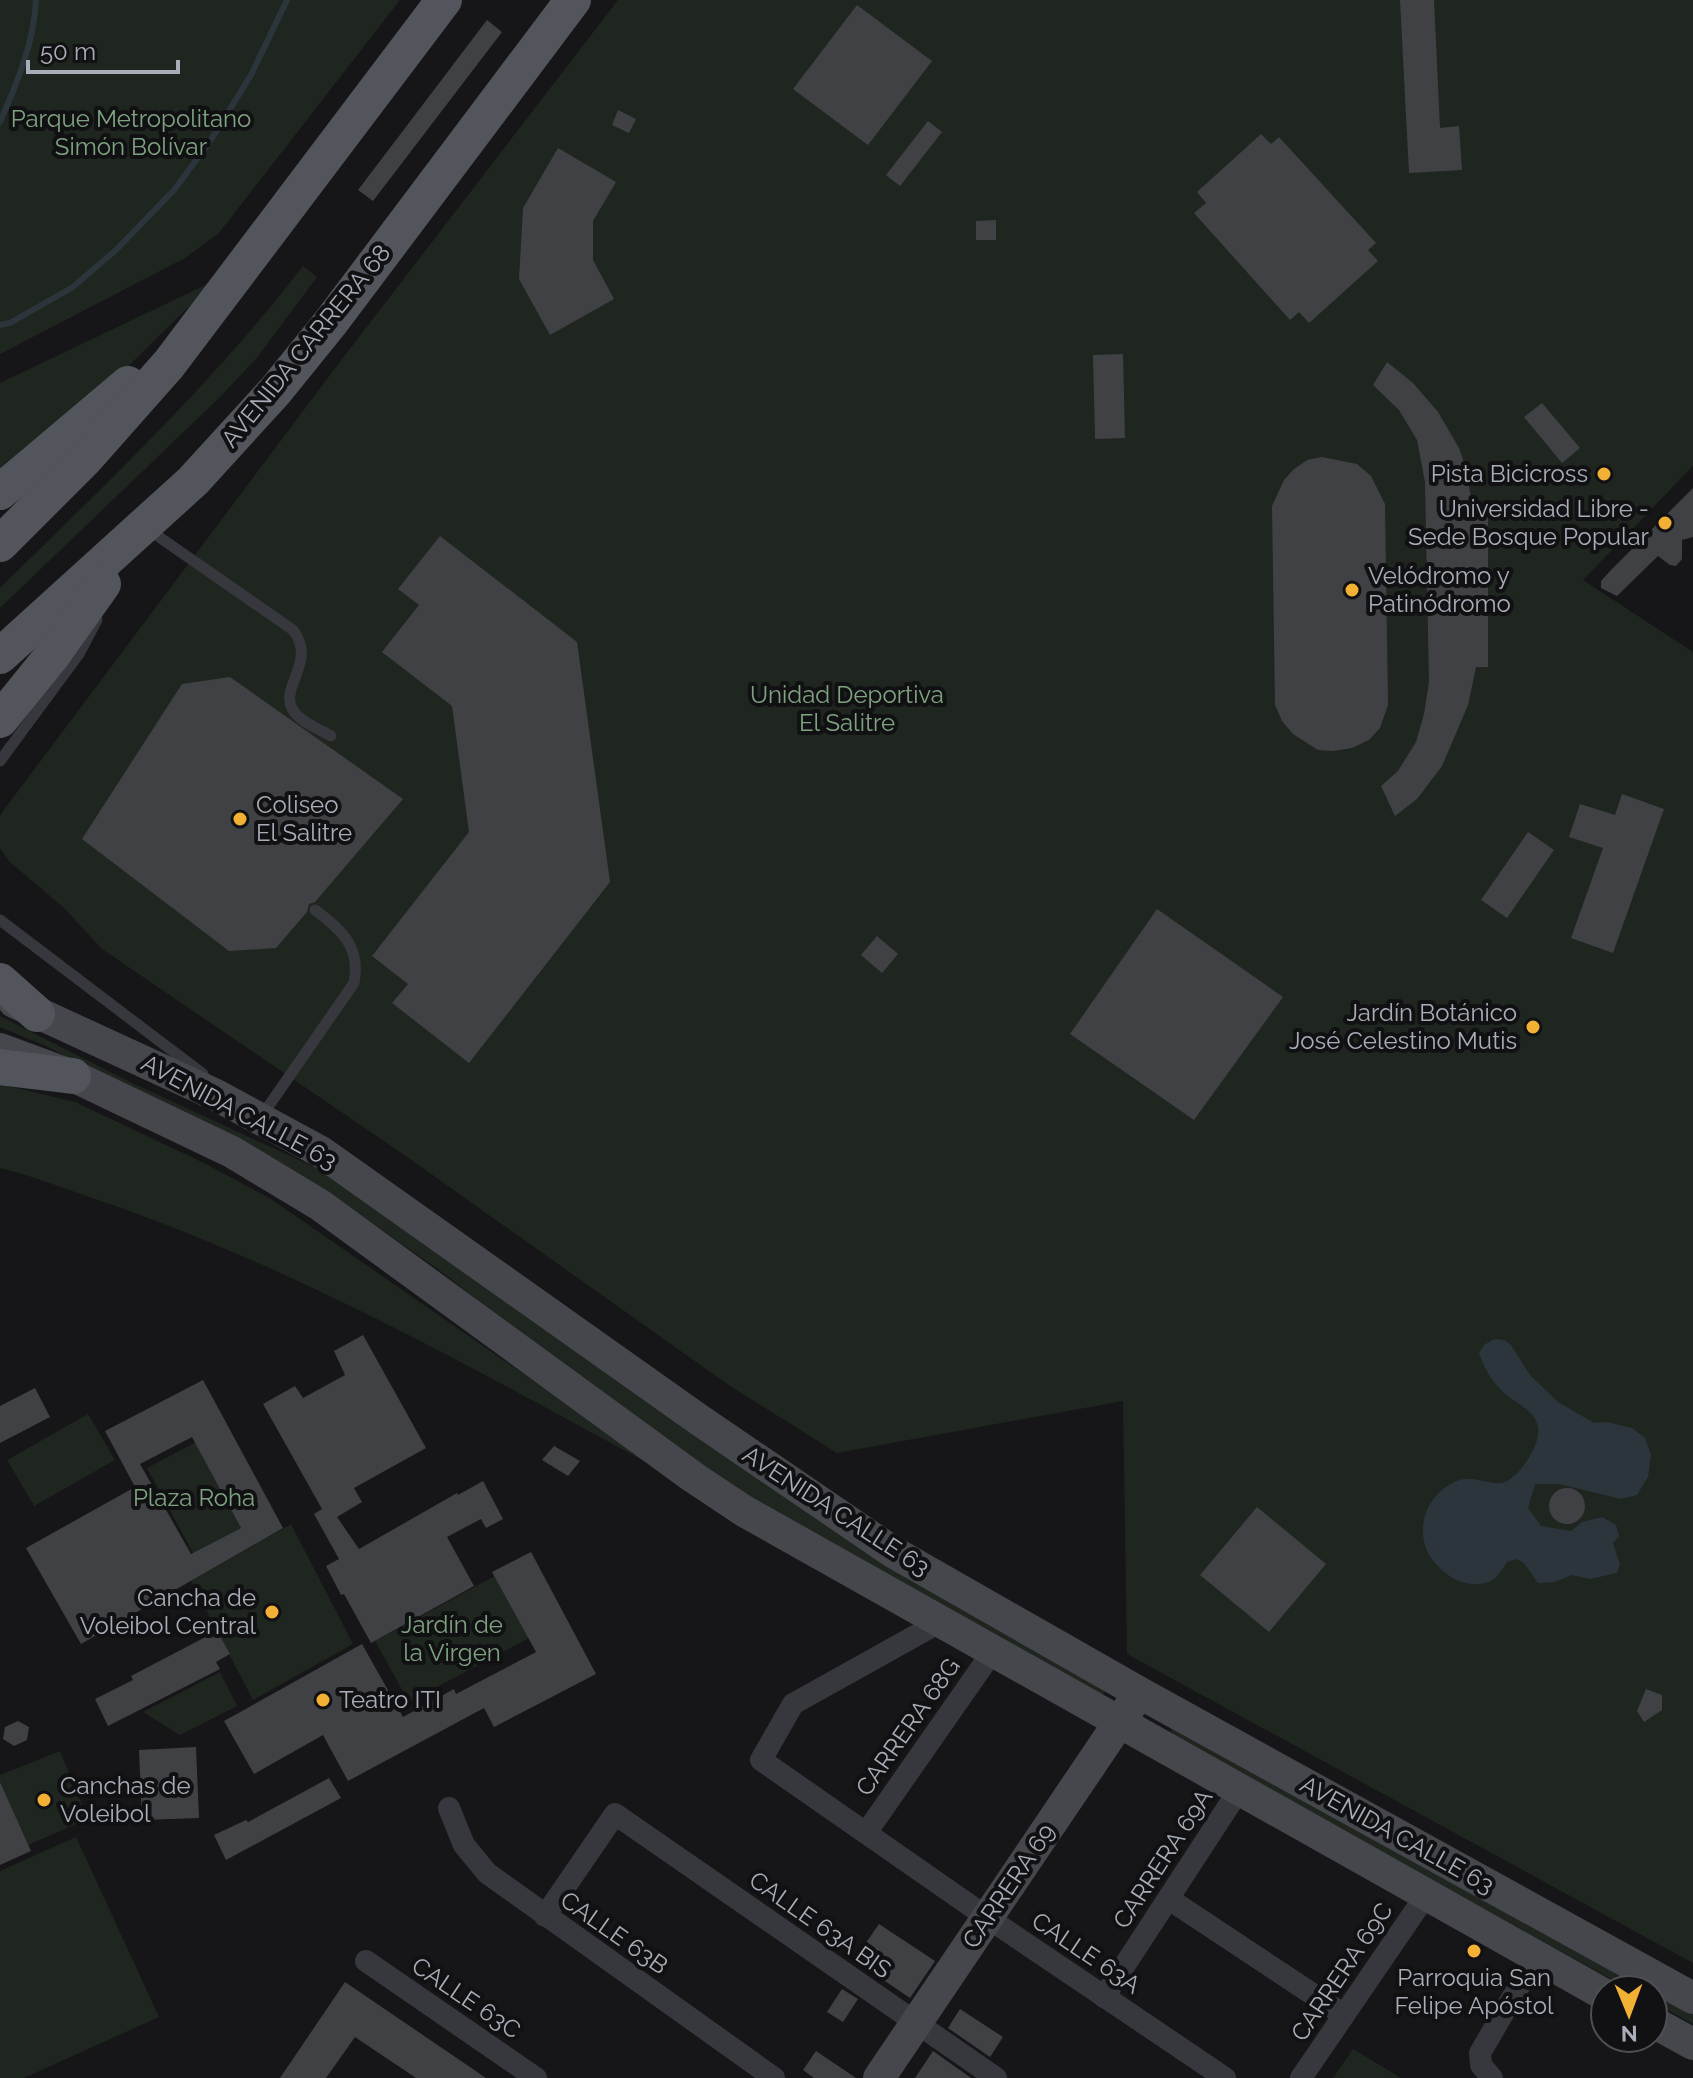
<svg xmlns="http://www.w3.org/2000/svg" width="1693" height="2078" font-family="Raleway,sans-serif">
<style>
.green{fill:#1e261f}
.water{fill:#2c353c}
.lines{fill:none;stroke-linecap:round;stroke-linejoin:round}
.stream{stroke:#2c353c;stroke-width:6}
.building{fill:#404145;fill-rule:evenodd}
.lane{stroke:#37383d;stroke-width:11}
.street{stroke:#37383d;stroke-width:22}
.secondary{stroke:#45474d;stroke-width:32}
.primary{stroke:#53555c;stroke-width:36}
.poi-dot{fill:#f2b134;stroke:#111113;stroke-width:3}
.labels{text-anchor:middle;stroke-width:8;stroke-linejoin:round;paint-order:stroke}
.park-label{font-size:24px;fill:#7fa381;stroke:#111113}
.street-label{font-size:24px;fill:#a8adb8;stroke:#111113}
.poi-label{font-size:24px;fill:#a8adb8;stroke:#111113;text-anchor:end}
</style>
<rect width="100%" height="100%" fill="#161618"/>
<g class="green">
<path d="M0 0H400L219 233 185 258 0 354Z"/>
<path d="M618 0H1693V466L1583 580 1693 652V1963L1127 1654 1123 1401 837 1453 730 1386 403 1154 102 949 64 908 10 862 0 848V816L3 811 339 363Z"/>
<path d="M303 266 317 277 256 359 218 399 0 608V588C105 485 213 383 303 266Z"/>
<path d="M216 280 105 389 0 475V383Z"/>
<path d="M0 1016 126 1080 340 1179 1108 1687 1101 1698 817 1542 593 1390 439 1270 328 1192 46 1046 0 1027Z"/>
<path d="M0 1084 75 1102 204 1163 271 1199 668 1474C481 1373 300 1269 98 1200 66 1189 33 1176 0 1168Z"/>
<path d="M88 1414 115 1460 34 1506 7 1460Z"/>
<path d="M196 1442 241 1528 193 1553 147 1468Z"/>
<path d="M291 1524 353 1644 253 1700 191 1581Z"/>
<path d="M495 1576 529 1638 409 1702 375 1641Z"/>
<path d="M220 1672 237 1706 180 1735 143 1712Z"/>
<path d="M1174 1726 1693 2008V2024L1653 2002V1990H1631L1169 1734Z"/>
<path d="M60 1751 88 1819 28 1845 0 1782V1775Z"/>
<path d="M76 1837 159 2017 24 2078H0V1871Z"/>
<path d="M1353 2049 1401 2078H1333Z"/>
</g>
<path class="water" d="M1494 1339 1504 1340 1511 1345 1530 1375 1558 1402 1594 1423 1607 1422 1632 1428 1645 1438 1651 1455 1648 1477 1637 1495 1621 1499 1559 1484H1535L1528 1508 1541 1526 1571 1531 1582 1522 1602 1517 1616 1525 1619 1536 1613 1543 1620 1565 1617 1573 1590 1579 1572 1575 1555 1582 1538 1583 1524 1563 1516 1559 1507 1562C1498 1576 1494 1584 1475 1584 1461 1584 1448 1577 1438 1566 1411 1540 1422 1495 1457 1481 1476 1473 1494 1490 1509 1480 1522 1471 1537 1449 1538 1434 1541 1411 1513 1403 1501 1390 1490 1379 1484 1367 1479 1353L1484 1345Z"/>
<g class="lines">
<g class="stream">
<path d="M0 122C17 83 34 43 36 0"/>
<path d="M0 325 10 323 73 287 117 249 174 190 209 143 251 75 287 0"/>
</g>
</g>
<g class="building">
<path d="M1400 0H1434L1440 128 1459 126 1462 170 1409 173Z"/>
<path d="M857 5 932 61 868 145 793 89Z"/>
<path d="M487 20 502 32 373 201 358 190Z"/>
<path d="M618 110 636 119 629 133 612 125Z"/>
<path d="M928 121 942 132 900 186 886 175Z"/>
<path d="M1261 134 1271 144 1279 137 1376 243 1368 250 1378 261 1309 323 1299 312 1290 320 1194 213 1206 203 1197 192Z"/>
<path d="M558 148 616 182 593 221V260L614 299 550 335 519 279 523 208Z"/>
<path d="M996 220V240H976V221Z"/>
<path d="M1123 354 1125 438 1095 439 1093 355Z"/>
<path d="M1387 362 1413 383 1438 412 1459 448 1465 465 1474 514 1488 513V667H1476L1468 705 1442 766 1417 799 1395 816 1381 786 1398 771 1416 742 1424 714 1429 682 1425 482 1417 440 1399 410 1373 385Z"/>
<path d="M1542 403 1580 448 1562 463 1524 417Z"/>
<path d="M1322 457 1357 464 1371 476 1385 504 1388 705 1380 728 1369 740 1352 748 1333 751 1318 750 1293 734 1282 721 1275 705 1272 506 1284 480 1293 470 1307 460Z"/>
<path d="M1693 488V537L1682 540V559L1676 566 1670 565 1658 556 1617 596 1601 588V581L1611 570Z"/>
<path d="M440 536 577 642 610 882 469 1063 392 1003 408 984 372 956 469 832 452 706 382 652 419 605 398 589Z"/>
<path d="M230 677 403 799 315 902 309 904 307 912 276 948 229 951 82 839 182 684Z"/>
<path d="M1622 794 1664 809 1613 953 1571 938 1603 848 1569 837 1580 804 1615 815Z"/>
<path d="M1528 832 1554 850 1507 918 1481 900Z"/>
<path d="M1157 909 1283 997 1194 1120 1070 1034Z"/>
<path d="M877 936 898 954 882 973 861 955Z"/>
<path d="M363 1335 426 1448 354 1488 362 1502 337 1517 359 1549 457 1493 458 1495 483 1481 503 1519 486 1528 481 1519 447 1537 474 1586 371 1643 344 1594 341 1595 326 1566 339 1559 314 1514 322 1509 263 1404 295 1386 303 1398 345 1375 334 1351Z"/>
<path d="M203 1380 283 1528 81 1644 26 1548 135 1487 105 1431ZM192 1437 241 1528 191 1554 140 1464Z"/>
<path d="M35 1388 50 1417 0 1443V1406Z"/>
<path d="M554 1446 580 1461 568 1476 542 1460Z"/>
<circle cx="1567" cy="1506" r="18"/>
<path d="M1257 1507 1326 1564 1269 1632 1200 1575Z"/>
<path d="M531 1552 596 1674 494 1727 484 1708 348 1781 323 1735 254 1774 224 1721 362 1644 403 1717 454 1689 456 1694 536 1652 492 1572Z"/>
<path d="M217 1631 230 1654 216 1662 220 1669 108 1726 95 1699 133 1680 131 1676Z"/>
<path d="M1646 1689 1662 1695V1710L1644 1722 1637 1711Z"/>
<path d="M18 1721 29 1727 27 1740 14 1746 3 1739 5 1727Z"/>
<path d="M196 1747 199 1818 142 1820 139 1750Z"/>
<path d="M329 1778 341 1798 226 1860 214 1835 246 1820 248 1822Z"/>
<path d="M0 1782 31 1851 0 1865Z"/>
<path d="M879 1924 935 1961 910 1998 854 1960Z"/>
<path d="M345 1982 486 2078H416L355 2037 326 2078H280Z"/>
<path d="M842 1989 858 1999 843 2022 827 2012Z"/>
<path d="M960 2009 1003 2037 990 2057 948 2028Z"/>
<path d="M816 2051 856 2078H814L803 2070Z"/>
<path d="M933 2051 971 2078H915Z"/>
</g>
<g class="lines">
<g class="lane">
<path d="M149 530 293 630C320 665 270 692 299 717 307 725 321 730 331 736"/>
<path d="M0 761 79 654 97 620"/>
<path d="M0 920 203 1074"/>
<path d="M261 1117 354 983C361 947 342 930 315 910"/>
</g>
<g class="street">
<path d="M940 1622 793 1704 761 1760 988 1918 1225 2078"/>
<path d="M449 1808 464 1845 487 1873 774 2078"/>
<path d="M866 1833 993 1651"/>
<path d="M1169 1899 1344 2015"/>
<path d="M545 1916 615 1814 996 2078"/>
<path d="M366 1961 536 2078"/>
<path d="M1104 1997 1239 1790"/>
<path d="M1301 2078 1426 1895"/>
<path d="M1492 2078 1481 2065 1480 2053 1536 1957"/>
</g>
<g class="secondary">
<path d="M14 1002 216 1095 321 1152 698 1419 893 1552 1140 1693 1693 1998"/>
<path d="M0 1049 73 1076 232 1152 320 1205 693 1477 744 1511 1605 1995"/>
<path d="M1653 2022 1693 2044"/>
<path d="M879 2078 1131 1705"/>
</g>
<g class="primary">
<path d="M0 492 128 384"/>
<path d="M0 544 85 459 169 364 444 0"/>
<path d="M0 656 193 481 276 390 331 322 573 0"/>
<path d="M0 720 51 657 103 584"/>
<path d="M0 981 37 1014"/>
<path d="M0 1067 73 1076"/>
</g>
</g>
<g class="poi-dot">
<circle cx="1604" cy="474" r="8"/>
<circle cx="1665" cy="523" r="8"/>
<circle cx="1352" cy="590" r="8"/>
<circle cx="240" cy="819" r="8"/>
<circle cx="1533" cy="1027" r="8"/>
<circle cx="272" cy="1612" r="8"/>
<circle cx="323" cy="1700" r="8"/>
<circle cx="44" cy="1800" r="8"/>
<circle cx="1474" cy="1951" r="8"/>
</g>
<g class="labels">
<g class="park-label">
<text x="131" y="127">Parque Metropolitano<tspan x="131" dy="28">Simón Bolívar</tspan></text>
<text x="847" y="703">Unidad Deportiva<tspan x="847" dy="28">El Salitre</tspan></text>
<text x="194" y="1506">Plaza Roha</text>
<text x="452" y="1633">Jardín de<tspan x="452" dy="28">la Virgen</tspan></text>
</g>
<g class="street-label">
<text transform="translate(306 346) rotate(-51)" y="8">AVENIDA CARRERA 68</text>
<text transform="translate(239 1112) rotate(28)" y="8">AVENIDA CALLE 63</text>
<text transform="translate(836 1511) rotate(33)" y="8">AVENIDA CALLE 63</text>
<text transform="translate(908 1727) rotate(-55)" y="8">CARRERA 68G</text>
<text transform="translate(1397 1835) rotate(29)" y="8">AVENIDA CALLE 63</text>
<text transform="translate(1163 1859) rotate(-57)" y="8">CARRERA 69A</text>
<text transform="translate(1009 1886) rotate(-56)" y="8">CARRERA 69</text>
<text transform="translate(820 1925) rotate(35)" y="8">CALLE 63A BIS</text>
<text transform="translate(614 1933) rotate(35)" y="8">CALLE 63B</text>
<text transform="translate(1086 1953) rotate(34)" y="8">CALLE 63A</text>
<text transform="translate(1342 1972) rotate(-56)" y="8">CARRERA 69C</text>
<text transform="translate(466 1998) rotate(34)" y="8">CALLE 63C</text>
</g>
<g class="poi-label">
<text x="1588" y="482">Pista Bicicross</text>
<text x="1649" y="517">Universidad Libre -<tspan x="1649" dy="28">Sede Bosque Popular</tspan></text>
<text x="1368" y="584" text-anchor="start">Velódromo y<tspan x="1368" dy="28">Patinódromo</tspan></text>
<text x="256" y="813" text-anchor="start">Coliseo<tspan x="256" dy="28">El Salitre</tspan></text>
<text x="1517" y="1021">Jardín Botánico<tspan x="1517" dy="28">José Celestino Mutis</tspan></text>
<text x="256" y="1606">Cancha de<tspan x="256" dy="28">Voleibol Central</tspan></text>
<text x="339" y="1708" text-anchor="start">Teatro ITI</text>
<text x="60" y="1794" text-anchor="start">Canchas de<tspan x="60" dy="28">Voleibol</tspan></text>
<text x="1474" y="1986" text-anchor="middle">Parroquia San<tspan x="1474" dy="28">Felipe Apóstol</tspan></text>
</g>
</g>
<g transform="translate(1629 2014) rotate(179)"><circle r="38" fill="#111113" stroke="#4d4f55" stroke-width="2"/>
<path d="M0-6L14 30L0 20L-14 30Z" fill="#f2b134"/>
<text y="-12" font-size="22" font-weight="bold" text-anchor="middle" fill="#a8adb8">N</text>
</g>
<path d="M28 60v12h150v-12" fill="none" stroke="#a8adb8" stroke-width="4"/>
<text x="40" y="60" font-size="24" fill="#a8adb8" stroke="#111113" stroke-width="6" paint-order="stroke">50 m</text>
</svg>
